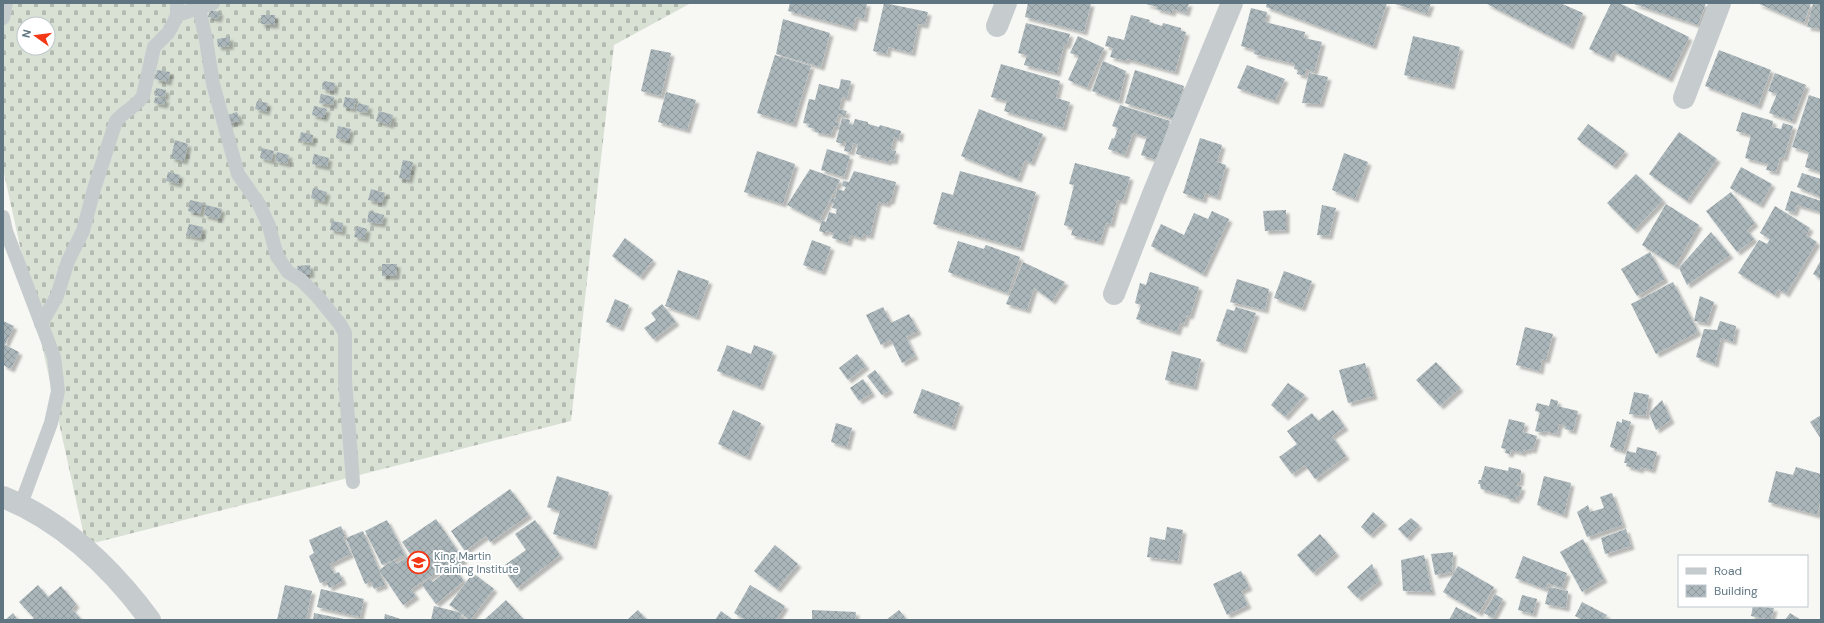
<svg xmlns="http://www.w3.org/2000/svg" width="1824" height="623" font-family="'DM Sans',sans-serif">
<style>
.cemetery{fill:url(#cemetery-stones);fill-rule:evenodd}
.building{fill:url(#building-cross-hatch);filter:url(#shadow)}
.lines{fill:none;stroke-linecap:round;stroke-linejoin:round}
.service{stroke:#c6cbce;stroke-width:14}
.minor{stroke:#c6cbce;stroke-width:22}
.labels{text-anchor:middle;stroke-width:4;stroke-linejoin:round;paint-order:stroke}
.poi-label{font-size:11px;fill:#5f7682;stroke:#fff;text-anchor:start}
</style>
<defs>
<pattern id="cemetery-stones" width="16" height="16" patternUnits="userSpaceOnUse"><rect width="16" height="16" fill="#d9e0d4"/><path d="M2 7V4a2 2 0 0 1 4 0v3zM10 15v-3a2 2 0 0 1 4 0v3z" fill="#b3bab1"/></pattern>
<pattern id="building-cross-hatch" width="8" height="8" patternUnits="userSpaceOnUse"><rect width="8" height="8" fill="#aab6ba"/><path d="M0 0l8 8M0 8l8-8" fill="none" stroke="#8e999d"/></pattern>
<filter id="shadow"><feDropShadow dx="3.5" dy="3.5" stdDeviation="1" flood-color="#0004"/></filter>
</defs>
<rect width="100%" height="100%" fill="#f7f7f4"/>
<path class="cemetery" d="M3 3H691L614 45 571 421 86 545 3 169ZM24 24H48V48H24Z"/>
<g class="building">
<path d="M790 3H867L864 19 856 17 853 28 788 11Z"/>
<path d="M884 3 928 12 925 25 918 24 912 53 888 47 887 54 873 51Z"/>
<path d="M1028 3H1091L1084 32 1025 17Z"/>
<path d="M1146 3H1189L1186 13 1173 9 1172 13 1156 9 1157 7 1146 4Z"/>
<path d="M1267 3H1387L1373 46 1266 7Z"/>
<path d="M1392 3H1431L1427 14Z"/>
<path d="M1485 3H1560L1583 13 1570 46Z"/>
<path d="M1611 3H1619L1689 37 1669 79 1613 51 1610 59 1589 49Z"/>
<path d="M1631 3H1706L1698 25Z"/>
<path d="M1757 3H1811L1804 23Z"/>
<path d="M1813 3H1821V29L1807 27Z"/>
<path d="M1251 8 1267 12 1265 22 1305 32 1304 38 1322 42 1314 72 1306 69 1305 76 1297 74 1298 70 1294 69 1295 64 1254 54 1255 50 1241 46Z"/>
<path d="M210 10 220 12 218 19 208 17Z"/>
<path d="M261 15H275V25L261 24Z"/>
<path d="M1131 15 1150 20 1149 22 1162 26 1163 23 1181 28V31L1186 32 1175 72 1127 59 1126 61 1110 57 1113 48 1105 46 1108 36 1124 40Z"/>
<path d="M783 19 830 33 821 67 776 54Z"/>
<path d="M1026 23 1070 34 1067 45H1064L1057 73 1024 65 1027 55 1018 53Z"/>
<path d="M1078 36 1104 48 1087 88 1068 80 1079 56 1070 53Z"/>
<path d="M1413 36 1460 47 1451 86 1404 75Z"/>
<path d="M230 37V46L218 47 217 39Z"/>
<path d="M651 49 671 53 661 96 641 91Z"/>
<path d="M1719 50 1771 70 1758 106 1705 86Z"/>
<path d="M775 55 811 66 793 124 757 113Z"/>
<path d="M1103 61 1126 71 1119 101 1092 91Z"/>
<path d="M1001 64 1060 81 1056 98 1070 102 1063 128 1004 111 1007 101 991 97Z"/>
<path d="M1247 65 1285 79 1275 101 1237 88Z"/>
<path d="M157 70 170 72 168 82 155 79Z"/>
<path d="M1135 70 1184 86 1174 119 1125 103Z"/>
<path d="M1309 73 1328 77 1320 104 1302 103Z"/>
<path d="M1775 73 1806 85 1792 121 1769 113 1777 94 1768 91Z"/>
<path d="M841 79 851 81 847 98 842 97 839 109 847 111 845 116 838 114 836 122 839 123 838 127 834 126 831 135 815 132V129L808 127 809 124 803 123 809 99 815 100 819 84 839 89Z"/>
<path d="M324 81 335 83 334 91 322 89Z"/>
<path d="M156 88 166 90 165 97 155 96Z"/>
<path d="M666 92 696 100 687 130 658 122Z"/>
<path d="M321 94 334 97 333 105 319 103Z"/>
<path d="M1809 95 1821 99V172L1805 167 1809 152 1792 147Z"/>
<path d="M155 97 166 99 164 105 154 103Z"/>
<path d="M345 97 356 99 354 109 343 107Z"/>
<path d="M257 101 268 103 266 112 255 109Z"/>
<path d="M358 103 369 106 367 113 356 111Z"/>
<path d="M1120 105 1170 121 1157 160 1141 155 1147 137 1133 133 1125 155 1108 149 1112 138 1114 139 1118 128 1112 126Z"/>
<path d="M314 106 327 109 324 118 312 115Z"/>
<path d="M979 109 1043 134 1031 163 1025 160 1018 179 961 156Z"/>
<path d="M379 111 393 115 390 125 376 121Z"/>
<path d="M237 112 240 121 227 124 225 116Z"/>
<path d="M1742 112 1773 121 1772 127 1781 129 1783 123 1793 126 1784 158 1780 157 1776 172 1766 170 1768 164 1745 158 1751 135 1736 131Z"/>
<path d="M842 118 850 120 849 124 853 125 855 119 868 122V124L879 127 880 125 901 131 899 139 894 137 891 150 896 151 894 161 889 160 888 162 856 154 858 144 853 143 851 152 844 151 846 142 843 141V144L836 142Z"/>
<path d="M1588 124 1625 151 1613 166 1577 139Z"/>
<path d="M338 126 351 129 348 141 336 138Z"/>
<path d="M301 132 313 135 312 143 299 141Z"/>
<path d="M1679 132 1717 159 1687 201 1649 174Z"/>
<path d="M1200 138 1222 145 1217 162 1226 165 1217 197 1205 193 1203 200 1183 193Z"/>
<path d="M175 140 188 144 184 161 171 158Z"/>
<path d="M262 148 274 151 271 161 260 158Z"/>
<path d="M827 149 850 156 844 177 821 170Z"/>
<path d="M757 151 795 164 783 204 744 192Z"/>
<path d="M277 152 289 155 287 164 275 161Z"/>
<path d="M1344 153 1368 162 1355 199 1332 190Z"/>
<path d="M314 154 329 158 327 167 312 164Z"/>
<path d="M403 160 413 162 409 180 399 178Z"/>
<path d="M1075 163 1130 177 1123 201 1117 200 1111 224 1106 223 1100 242 1071 235 1073 228 1064 225 1074 185 1069 184Z"/>
<path d="M1741 167 1772 184 1760 205 1730 188Z"/>
<path d="M810 169 840 180 819 221 787 205Z"/>
<path d="M854 171 896 182 891 201H888L887 204 878 202 870 236 863 234 862 238 850 235 848 243 832 238 834 233 825 231V233L819 231 822 220 826 222 829 212 836 214 837 209 832 208 834 203H830L832 198 835 199 837 189 844 191 846 187 842 186 843 181 849 182Z"/>
<path d="M960 171 1036 192 1020 248 933 224 942 192 953 195Z"/>
<path d="M168 172 180 175 178 184 166 181Z"/>
<path d="M1802 173 1821 179V197L1797 187Z"/>
<path d="M1636 174 1663 200 1634 230 1607 203Z"/>
<path d="M313 188 327 192 324 202 311 198Z"/>
<path d="M371 189 385 193 382 203 368 200Z"/>
<path d="M1791 191 1821 201V212L1797 205 1794 213 1785 210Z"/>
<path d="M1731 192 1755 223 1747 230 1754 239 1737 252 1706 211Z"/>
<path d="M190 200 203 203 200 214 188 211Z"/>
<path d="M1666 204 1699 225 1675 266 1642 245Z"/>
<path d="M206 205 222 209 219 219 204 215Z"/>
<path d="M1322 205 1336 208 1329 236 1317 235Z"/>
<path d="M1775 206 1810 228 1806 235 1817 242 1786 294 1778 289 1775 295 1738 273 1759 240 1767 244 1770 239 1760 233Z"/>
<path d="M1286 210V230L1265 231 1263 211Z"/>
<path d="M369 211 384 215 382 224 367 222Z"/>
<path d="M1212 211 1229 219 1203 274 1151 246 1161 224 1184 235 1194 213 1208 219Z"/>
<path d="M332 221 343 223 342 232 330 230Z"/>
<path d="M189 224 203 227 200 238 186 235Z"/>
<path d="M357 226 367 229 365 239 354 237Z"/>
<path d="M1711 232 1730 255 1687 285 1679 268Z"/>
<path d="M625 238 653 260 640 277 612 256Z"/>
<path d="M812 240 831 247 822 272 803 265Z"/>
<path d="M958 241 984 249 986 245 1020 257 1008 293 948 272Z"/>
<path d="M1650 252 1665 279 1637 296 1621 269Z"/>
<path d="M1821 260V279L1813 274Z"/>
<path d="M1023 262 1065 282 1052 301 1034 288 1027 310 1006 304Z"/>
<path d="M382 264H397L396 276H382Z"/>
<path d="M310 265 311 274 298 276 297 266Z"/>
<path d="M678 270 709 281 696 317 665 306Z"/>
<path d="M1284 271 1312 281 1302 308 1274 298Z"/>
<path d="M1150 272 1199 287 1190 316 1187 315 1184 324 1180 323 1177 332 1136 319 1141 305 1135 303 1140 283 1146 285Z"/>
<path d="M1237 279 1269 289 1265 310 1230 302Z"/>
<path d="M1673 282 1698 332 1656 354 1631 304Z"/>
<path d="M1700 296 1714 302 1707 323 1694 321Z"/>
<path d="M615 299 629 305 620 328 606 322Z"/>
<path d="M662 304 676 322 653 339 644 328 656 320 651 313Z"/>
<path d="M883 307 891 323 909 314 918 331 906 337 915 356 902 363 891 340 881 345 866 315Z"/>
<path d="M1236 307 1256 313 1243 350 1216 341 1227 309 1234 311Z"/>
<path d="M3 321 14 326 5 345 19 352 11 369 3 365Z"/>
<path d="M1720 321 1736 326 1733 342 1721 338 1715 364 1696 357 1704 329 1717 330Z"/>
<path d="M1525 327 1553 334 1546 360 1542 359 1540 371 1516 365Z"/>
<path d="M727 345 751 354 754 345 773 352 760 387 717 371Z"/>
<path d="M1172 351 1201 359 1194 387 1165 380Z"/>
<path d="M857 354 866 366 848 380 839 368Z"/>
<path d="M1436 362 1460 388 1440 406 1416 380Z"/>
<path d="M1365 363 1374 396 1348 403 1339 370Z"/>
<path d="M875 370 890 390 882 395 867 376Z"/>
<path d="M863 379 872 393 859 401 850 388Z"/>
<path d="M1288 383 1305 395 1285 417 1271 405Z"/>
<path d="M922 389 960 403 952 427 913 413Z"/>
<path d="M1634 392 1649 395 1646 416 1629 414Z"/>
<path d="M1551 399 1558 401 1557 406 1578 411 1573 431 1565 429 1566 426 1559 424 1557 434 1543 431V433L1535 431 1540 412 1535 411 1537 403 1549 406Z"/>
<path d="M1662 400 1671 420 1656 430 1649 413Z"/>
<path d="M733 410 761 423 747 457 718 444Z"/>
<path d="M1333 410 1345 427 1332 436 1346 456 1315 479 1305 465 1292 474 1279 457 1297 444 1287 431 1312 413 1318 421Z"/>
<path d="M1821 415V439L1810 422Z"/>
<path d="M1509 419 1525 423 1523 432 1537 436 1533 450 1528 449V451L1523 450V453L1511 450 1510 454 1505 453 1506 449 1501 448Z"/>
<path d="M1622 419 1631 422 1623 451 1610 447 1617 421 1622 423Z"/>
<path d="M836 423 852 428 847 447 831 442Z"/>
<path d="M1637 447 1657 452 1652 470 1641 467 1640 470 1626 466 1627 463H1624L1627 451 1636 453Z"/>
<path d="M1485 466 1508 471 1509 467 1521 470 1520 483 1518 482 1517 486 1522 487 1519 496H1517L1516 500 1506 498 1507 496 1481 489 1480 484H1478L1479 480H1481Z"/>
<path d="M1796 467 1821 474V500L1817 515 1768 502 1776 471 1793 475Z"/>
<path d="M557 476 609 492 593 546 553 534 560 511 547 507Z"/>
<path d="M1544 476 1571 483 1564 515 1537 505Z"/>
<path d="M510 489 529 515 490 542 486 536 465 551 451 531Z"/>
<path d="M1612 493 1623 525 1587 537 1577 512 1588 505 1590 512 1604 508 1600 497Z"/>
<path d="M1373 512 1384 522 1370 535 1361 527Z"/>
<path d="M1411 518 1419 525 1407 538 1398 529Z"/>
<path d="M436 519 464 560 455 567 453 564 444 570V568L411 589 416 596 403 605 379 570 394 560 396 564 411 555 402 542Z"/>
<path d="M387 520 405 555 382 565 365 531Z"/>
<path d="M535 520 560 555 517 588 502 567 526 550 515 534Z"/>
<path d="M341 526 345 536 343 537 351 554 330 564 334 574 339 572 343 581 329 588 326 581 320 583 309 556 314 553 309 540Z"/>
<path d="M1167 527 1183 530 1178 561 1147 557 1150 537 1165 540Z"/>
<path d="M1626 529 1631 546 1605 554 1601 538Z"/>
<path d="M363 531 385 585 374 589 371 582 365 584 346 538Z"/>
<path d="M1320 534 1336 553 1313 573 1297 555Z"/>
<path d="M1583 539 1604 579 1582 592 1560 552Z"/>
<path d="M775 545 798 564 777 589 754 571Z"/>
<path d="M1453 552 1452 572 1435 575 1431 554Z"/>
<path d="M1424 555 1432 592 1403 591 1401 560Z"/>
<path d="M1523 556 1567 573 1562 588 1548 583 1545 589 1515 578Z"/>
<path d="M1372 564 1379 581 1358 598 1347 587Z"/>
<path d="M453 566 464 581 436 604 422 585 430 578 433 582Z"/>
<path d="M1458 566 1494 587 1479 613 1443 592Z"/>
<path d="M1241 571 1249 587 1241 591 1248 605 1227 615 1213 584Z"/>
<path d="M473 573 494 589 470 620H468L462 613 449 605Z"/>
<path d="M38 585 48 597 61 586 76 604 72 609 82 620H31L34 618 19 602Z"/>
<path d="M285 585 312 591 306 620H277Z"/>
<path d="M750 585 785 606 776 620H746L734 613Z"/>
<path d="M1549 587 1568 591 1566 608 1545 604Z"/>
<path d="M321 589 364 599 360 617 317 607Z"/>
<path d="M1495 594 1503 599 1493 618 1484 613Z"/>
<path d="M1522 595 1537 599 1533 614 1518 610Z"/>
<path d="M506 600 524 620H484Z"/>
<path d="M1582 602 1607 615 1604 620H1583L1575 616Z"/>
<path d="M434 606 462 613 460 620H431Z"/>
<path d="M1753 606 1774 608 1771 620 1751 616Z"/>
<path d="M1456 607 1477 618 1476 620H1449Z"/>
<path d="M638 610 647 620H627Z"/>
<path d="M812 610 856 612 855 620H812Z"/>
<path d="M899 610 907 620H886Z"/>
<path d="M721 611 733 620H715Z"/>
<path d="M13 613 18 620H5Z"/>
<path d="M314 613 344 619V620H313Z"/>
<path d="M1790 613 1801 620H1785Z"/>
<path d="M385 614 404 620H384Z"/>
</g>
<g class="lines">
<g class="service">
<path d="M199 8 206 40 213 84 238 174 259 204 269 226 277 256 288 272 301 280 317 296 340 324 345 333V380L353 482"/>
<path d="M177 15 213 3"/>
<path d="M3 18 6 3"/>
<path d="M3 217 6 231 54 357 58 391 51 423 21 504"/>
<path d="M41 324 57 296 68 261 83 231 94 189 116 121C124 111 136 107 143 96L154 47 168 33 173 24 177 15V3"/>
</g>
<g class="minor">
<path d="M997 26 1006 3"/>
<path d="M1684 98 1720 3"/>
<path d="M1114 294 1153 194 1232 3"/>
<path d="M3 497C64 522 111 567 150 620"/>
</g>
</g>
<defs>
<symbol id="university-ring" viewBox="-11 -11 22 22"><circle r="9.5" fill="#fff" stroke="#f53716" stroke-width="1.5"/><path d="M0-5L7-2L0 1L-7-2ZM-4 1L0 2.5L4 1V4Q0 6-4 4Z" fill="#f53716"/></symbol>
</defs>
<g fill-rule="evenodd">
<use href="#university-ring" x="406" y="550" width="25" height="25"/>
</g>
<g class="labels">
<g class="poi-label">
<text x="434" y="560">King Martin<tspan x="434" dy="13">Training Institute</tspan></text>
</g>
</g>
<rect width="1824" height="623" fill="none" stroke="#5f7682" stroke-width="8"/>
<rect x="1678" y="555" width="130" height="52" fill="#ffffff" stroke="#bfc8cd"/>
<rect x="1686" y="568" width="20" height="6" fill="#c6cbce" stroke="#bfc8cd"/>
<text x="1714" y="575" font-size="12" fill="#5f7682">Road</text>
<rect x="1686" y="585" width="20" height="12" fill="url(#building-cross-hatch)" stroke="#bfc8cd"/>
<text x="1714" y="595" font-size="12" fill="#5f7682">Building</text>
<g transform="translate(36 36) rotate(284)"><circle r="19" fill="#ffffff" stroke="#bfc8cd"/>
<path d="M0-3L7 15L0 10L-7 15Z" fill="#f53716"/>
<text y="-6" font-size="11" font-weight="bold" text-anchor="middle" fill="#5f7682">N</text>
</g>
</svg>
